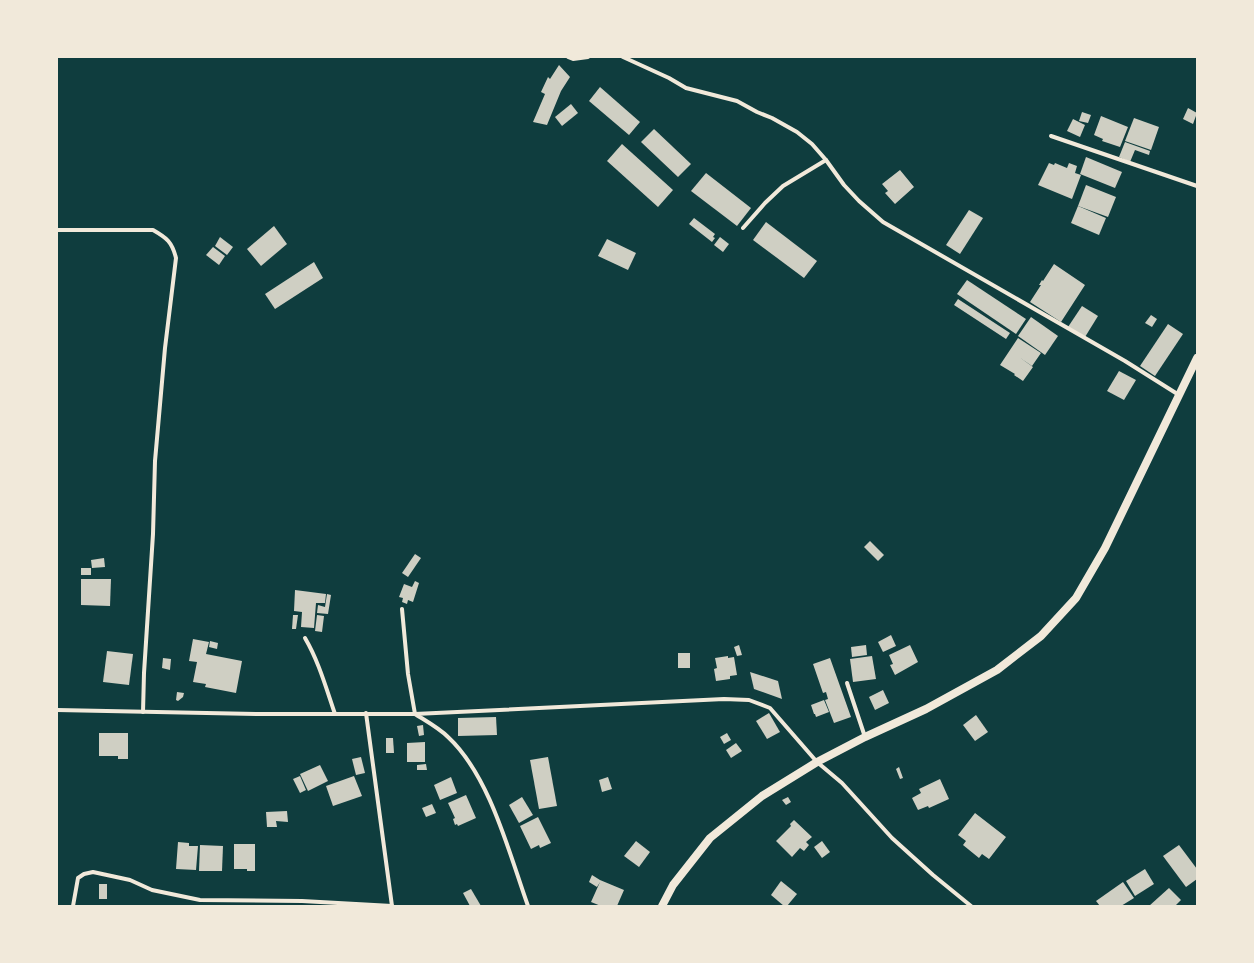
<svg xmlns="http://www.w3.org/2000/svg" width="1254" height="963" font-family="'Public Sans',sans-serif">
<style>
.building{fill:#cfcfc3}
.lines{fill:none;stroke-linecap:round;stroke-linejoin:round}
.minor{stroke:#f1e9da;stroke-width:4}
.secondary{stroke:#f1e9da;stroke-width:8}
</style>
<rect width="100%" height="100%" fill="#0f3d3e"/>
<g class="building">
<path d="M559 65 570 77 561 91 547 125 533 122 545 94 541 92 548 77 550 79Z"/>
<path d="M600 87 640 122 629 135 589 101Z"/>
<path d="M571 104 578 113 562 126 555 117Z"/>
<path d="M1188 108 1197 113 1193 124 1183 119Z"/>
<path d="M1082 112 1091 115 1088 123 1079 121Z"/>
<path d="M1101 116 1128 127 1120 147 1102 141 1103 139 1094 135Z"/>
<path d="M1134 118 1159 127 1151 150 1125 141Z"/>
<path d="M1073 119 1085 125 1080 137 1067 131Z"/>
<path d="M654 129 691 164 678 177 641 142Z"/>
<path d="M1125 142 1150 151 1149 155 1135 150 1130 162 1119 157Z"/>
<path d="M622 144 673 190 658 207 607 161Z"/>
<path d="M1086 157 1122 172 1115 188 1080 174Z"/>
<path d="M1049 163 1054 165 1055 163 1067 168 1069 163 1077 166 1075 173 1081 175 1072 199 1038 185Z"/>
<path d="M900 170 914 187 895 204 885 193 888 191 882 184Z"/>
<path d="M706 173 751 208 737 226 691 191Z"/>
<path d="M1086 185 1116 197 1108 217 1078 206Z"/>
<path d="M1078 206 1106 218 1099 235 1071 223Z"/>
<path d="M969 210 983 218 960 254 946 245Z"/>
<path d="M694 218 715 234 713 237 715 238 712 242 689 224Z"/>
<path d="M766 222 817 261 804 278 753 240Z"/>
<path d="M274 226 287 244 261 266 247 249Z"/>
<path d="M220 237 233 247 227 255 215 246Z"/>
<path d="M720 237 729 244 723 252 714 245Z"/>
<path d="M607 239 636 253 628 270 598 256Z"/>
<path d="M213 247 225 256 219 265 206 255Z"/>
<path d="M314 262 323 278 275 309 265 294Z"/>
<path d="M1054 264 1085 285 1061 322 1030 302 1041 285H1039L1042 280 1043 281Z"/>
<path d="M967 280 1026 319 1016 334 957 294Z"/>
<path d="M958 299 1010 333 1006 339 954 305Z"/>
<path d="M1082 306 1098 316 1085 337 1068 327Z"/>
<path d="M1151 315 1157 319 1152 327 1145 323Z"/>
<path d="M1031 317 1058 336 1045 355 1018 336Z"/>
<path d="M1168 324 1183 334 1155 376 1140 366Z"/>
<path d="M1018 338 1041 353 1032 366 1019 357 1033 367 1023 381 1014 375 1015 374 1000 365Z"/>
<path d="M1119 371 1136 380 1124 400 1107 391Z"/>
<path d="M870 541 884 555 878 561 864 547Z"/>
<path d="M415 554 421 558 408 577 402 573Z"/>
<path d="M104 558 105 567 92 568 91 560Z"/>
<rect x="81" y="568" width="10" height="7"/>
<path d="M81 579H111L110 606 81 605Z"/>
<path d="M415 581 419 583 413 602 408 600 407 604 402 602 403 598 399 597 404 584 412 587Z"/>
<path d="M295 590 326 594 325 603H316L314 628 301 627 302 612 294 611Z"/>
<path d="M327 594 331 595 328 614 317 613 318 605 325 607Z"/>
<path d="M293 615H298L296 629H292Z"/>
<path d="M317 615 324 616 322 632 315 631Z"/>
<path d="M891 635 896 646 883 652 878 642Z"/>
<path d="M193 639 209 642 206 654 242 661 236 693 205 687 206 684 193 682 197 662 189 661Z"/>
<path d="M210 641 218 643 217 649 209 647Z"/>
<path d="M739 645 742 655 737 656 734 647Z"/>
<path d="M866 645 867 655 852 657 851 647Z"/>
<path d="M910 645 918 662 895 675 890 665 893 664 889 655Z"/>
<path d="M107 651 133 654 129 685 103 682Z"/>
<rect x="678" y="653" width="12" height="15"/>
<path d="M728 656V658L734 657 737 675 730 676V679L716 681 714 669 717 668 715 658Z"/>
<path d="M872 656 876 679 853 682 850 659Z"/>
<path d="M163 658 171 659 170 670 162 668Z"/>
<path d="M830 658 851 717 834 723 825 700 828 699 826 692 823 693 813 664Z"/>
<path d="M750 672 778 681 782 699 754 689Z"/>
<path d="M883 690 889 703 875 710 869 697Z"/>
<path d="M177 692 184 693 183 697 178 701 176 700Z"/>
<path d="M824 700 829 712 816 717 815 714H814L811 705Z"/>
<path d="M769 713 780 732 767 739 756 721Z"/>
<path d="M976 715 988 732 975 741 963 725Z"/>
<path d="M496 717 497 735 458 736V718Z"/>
<path d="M423 725 424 735 419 736 417 726Z"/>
<path d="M99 733H128V759H118V756H99Z"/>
<path d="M727 733 731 740 724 744 720 737Z"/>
<path d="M386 738H393L394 753H386Z"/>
<path d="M425 742V762H407V743Z"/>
<path d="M736 743 742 751 731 758 726 750Z"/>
<path d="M361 757 365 773 356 775 352 759Z"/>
<path d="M548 757 557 806 539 809 530 760Z"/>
<path d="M426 764 427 770H417V765Z"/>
<path d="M320 765 328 781 308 791 300 774Z"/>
<path d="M899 767 903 778 900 779 896 769Z"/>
<path d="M300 776 306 790 300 793 293 779Z"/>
<path d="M354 776 362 796 333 806 326 786Z"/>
<path d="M451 777 457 793 440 800 434 785Z"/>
<path d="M608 777 612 789 602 792 599 780Z"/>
<path d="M940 779 949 799 929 808 928 806 918 810 912 798 921 793 919 789Z"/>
<path d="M466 795 476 818 458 826 457 824 455 825 453 819 455 818 448 803Z"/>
<path d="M522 797 533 815 519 823 509 805Z"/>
<path d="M788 797 791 802 786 805 782 800Z"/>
<path d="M432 804 436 813 426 817 422 808Z"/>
<path d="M287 811 288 822 276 821 277 827H267L266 812Z"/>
<path d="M975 813 1006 837 989 859 982 854 979 858 963 845 966 841 958 835Z"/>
<path d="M538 817 551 843 540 848 539 845 531 849 520 826Z"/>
<path d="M794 820 812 837 806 842 809 845 804 851 800 848 792 857 776 841 791 826 790 824Z"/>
<path d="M636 841 650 852 639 867 624 856Z"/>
<path d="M822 841 830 852 822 858 814 847Z"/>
<path d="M178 842 189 843V846H198L196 870 176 869Z"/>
<path d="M234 844H255V871H247V869H234Z"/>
<path d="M200 845 223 846 222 871H199Z"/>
<path d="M1179 845 1197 869V879L1186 887 1163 856Z"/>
<path d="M1145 869 1154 884 1135 896 1126 881Z"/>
<path d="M592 875 600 880 624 890 617 906H601L591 902 600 882 597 887 589 882Z"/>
<path d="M781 881 797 894 787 906H784L771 895Z"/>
<path d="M1123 882 1134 898 1121 906H1100L1096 901Z"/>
<rect x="99" y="884" width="8" height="15"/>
<path d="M1169 888 1181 900 1175 906H1149Z"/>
<path d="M471 889 481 906H470L463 893Z"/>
</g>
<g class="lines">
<g class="minor">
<path d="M568 57 573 59 588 57"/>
<path d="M623 57 669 78 686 88 737 101 757 112 772 118 797 132 812 144 826 160 844 185 859 201 883 222 1125 361 1179 395"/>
<path d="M1051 136 1197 186"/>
<path d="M743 228 765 203 783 186 826 160"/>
<path d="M57 230H153C167 238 172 242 176 258L165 348 155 461 153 534 144 673 143 712"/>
<path d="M402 609 408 674 415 714C426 721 439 728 448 737 490 776 509 853 528 906"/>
<path d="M305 638C319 662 326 688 335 714"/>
<path d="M847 683 865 737"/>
<path d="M57 710 260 714H415L724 699 749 700 770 708 817 762 842 783 892 838 933 875 971 906"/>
<path d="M366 713 392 906"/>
<path d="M73 906 78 878 84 874 93 872 130 880 152 890 200 900 302 901 392 906"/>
</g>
<path class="secondary" d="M662 906 673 885 710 838 762 796 817 762 865 737 926 709 997 670 1041 636 1076 598 1105 548 1197 358"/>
</g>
<rect width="1254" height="963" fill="none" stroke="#f1e9da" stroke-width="116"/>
</svg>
